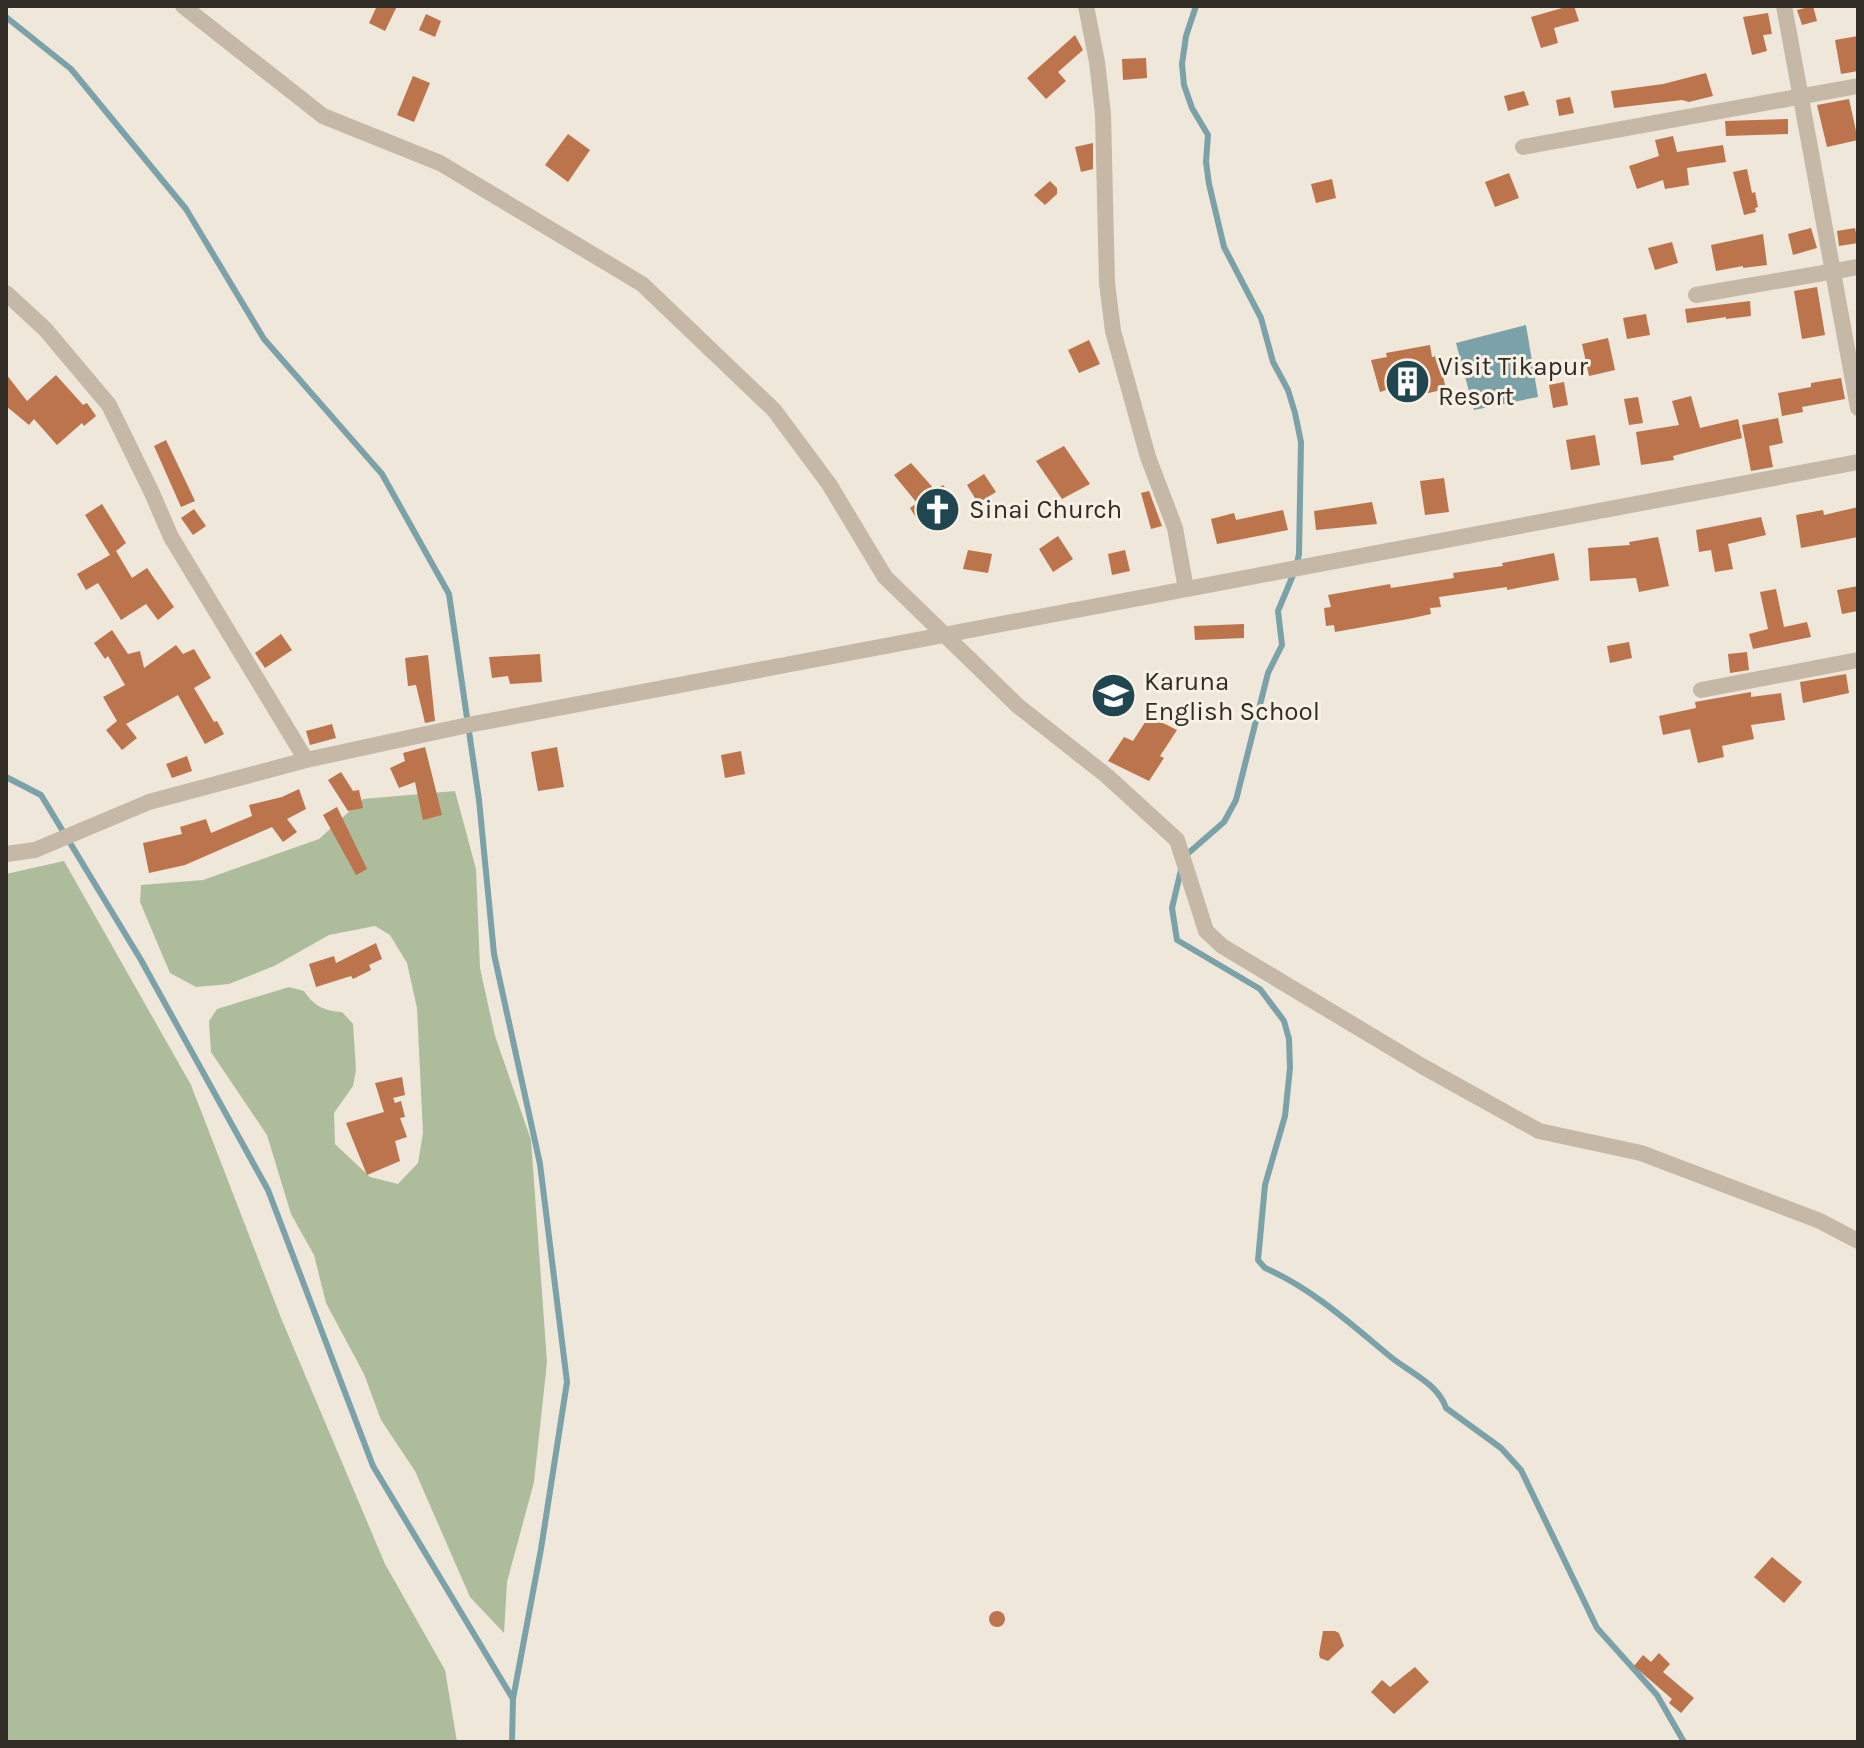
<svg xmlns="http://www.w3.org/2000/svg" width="1864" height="1748" font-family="Karla,sans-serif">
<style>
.green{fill:#adbc9b}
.water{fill:#7ba1a9}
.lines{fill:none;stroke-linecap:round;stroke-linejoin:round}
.stream{stroke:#7ba1a9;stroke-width:6}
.building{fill:#bb744b}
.minor{stroke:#c5b8a6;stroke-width:16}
.labels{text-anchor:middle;stroke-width:6;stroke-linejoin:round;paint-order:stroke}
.poi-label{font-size:26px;fill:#322c26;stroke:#f7f1e5;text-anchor:start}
</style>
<rect width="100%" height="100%" fill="#efe7d9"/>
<g class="green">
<path d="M455 791 476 869 480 968 495 1036 531 1140 547 1362 534 1482 507 1582 504 1633 470 1597 415 1471 381 1420 364 1374 326 1303 314 1255 291 1214 267 1135 211 1052 209 1021 217 1009 289 987 304 991C314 1006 324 1011 342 1012L353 1024 356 1070 353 1086 334 1113 335 1144 370 1177 398 1184 418 1163 423 1133 417 1008 407 963 390 935 375 926 329 935 274 966 229 984 196 987 170 973 140 902 141 885 203 880 319 839 363 799Z"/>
<path d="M64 861 191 1085 281 1318 385 1564 445 1670 457 1742H6V874Z"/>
</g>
<path class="water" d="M1526 325 1538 397 1474 410 1456 343Z"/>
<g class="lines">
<g class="stream">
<path d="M6 17 71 69 186 209 264 339 382 474 449 594 479 800 494 954 540 1164 567 1382 541 1549 513 1699"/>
<path d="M6 777 41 795 141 960 268 1190 373 1466 513 1699 512 1742"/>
<path d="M1185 856 1224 822 1236 800 1268 673 1282 645 1278 611 1296 568 1299 554 1301 442 1295 413 1288 390 1273 362 1261 318 1224 247 1209 184 1206 162 1208 135 1192 108 1184 85 1182 64 1186 36 1196 6"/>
<path d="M1181 870 1172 908 1177 940 1260 989 1284 1021 1289 1039 1290 1068 1285 1116 1265 1185 1258 1260 1265 1268C1313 1289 1352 1325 1392 1358 1411 1373 1438 1384 1446 1408L1501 1448 1521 1470 1597 1628 1657 1695 1684 1742"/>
</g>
</g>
<g class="building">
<path d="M377 6H397L385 31 369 23Z"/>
<path d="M1569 6H1574L1579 21 1554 28 1558 43 1541 48 1531 17Z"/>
<path d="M1813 6 1817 21 1802 25 1797 10Z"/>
<path d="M1768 13 1772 34 1763 35 1767 51 1752 55 1743 17Z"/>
<path d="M426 14 441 21 435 37 419 30Z"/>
<path d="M1075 35 1083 50 1058 72 1066 81 1046 99 1027 78Z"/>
<path d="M1858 36V71L1841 74 1835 40Z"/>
<path d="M1146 58 1147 78 1123 80 1122 59Z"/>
<path d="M1706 73 1713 96 1689 102 1682 100 1614 108 1611 91 1663 84Z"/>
<path d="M413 76 430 83 414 122 397 115Z"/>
<path d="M1524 91 1529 105 1508 111 1504 96Z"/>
<path d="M1570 97 1574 113 1559 116 1556 100Z"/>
<path d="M1849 99 1858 140 1827 147 1817 105Z"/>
<path d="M1788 119V134L1726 136 1725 121Z"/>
<path d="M568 134 590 150 568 182 545 165Z"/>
<path d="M1673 136 1677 152 1723 145 1726 162 1687 168 1689 185 1665 189 1663 180 1637 189 1629 166 1659 156 1655 140Z"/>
<path d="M1093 143V169L1081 172 1075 147Z"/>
<path d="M1747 169 1752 193 1755 192 1758 207 1755 208 1756 212 1744 215 1733 172Z"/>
<path d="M1509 173 1519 198 1495 207 1485 182Z"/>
<path d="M1332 179 1336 198 1316 203 1311 184Z"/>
<path d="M1050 181 1057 188V194L1045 205 1034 195Z"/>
<path d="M1811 228 1817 248 1793 255 1788 234Z"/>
<path d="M1855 228 1858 243 1839 246 1837 231Z"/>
<path d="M1763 234 1767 265 1743 268V266L1716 271 1711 245Z"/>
<path d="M1672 242 1678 263 1655 270 1648 248Z"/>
<path d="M1817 287 1825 335 1802 339 1794 291Z"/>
<path d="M1750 301 1751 316 1726 319V317L1687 323 1685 309Z"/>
<path d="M1646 314 1650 335 1627 339 1623 318Z"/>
<path d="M1608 338 1615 370 1589 376 1582 344Z"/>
<path d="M1089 340 1100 364 1079 373 1068 350Z"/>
<path d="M1430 345 1432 357 1438 356 1446 389 1402 399 1398 386 1380 392 1371 360 1387 357 1386 353Z"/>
<path d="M6 374 27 401 56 375 83 405 87 403 96 416 84 426 82 423 57 445 34 419 29 425 6 406Z"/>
<path d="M1841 378 1845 399 1802 407 1803 412 1782 416 1778 393 1811 387V383Z"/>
<path d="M1564 382 1568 405 1553 408 1549 385Z"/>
<path d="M1691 396 1700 428 1738 419 1742 438 1673 456 1674 460 1641 465 1636 432 1679 425 1672 401Z"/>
<path d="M1638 397 1643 423 1629 425 1624 399Z"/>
<path d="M1778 418 1783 443 1769 446 1773 467 1751 471 1742 425Z"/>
<path d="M1595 435 1600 465 1571 470 1566 440Z"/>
<path d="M166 440 195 501 181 507 154 446Z"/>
<path d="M1064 446 1090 484 1062 499 1036 461Z"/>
<path d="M911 463 935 490 943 485 956 504 922 527 910 508 917 503 894 475Z"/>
<path d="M984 474 996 492 978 503 967 485Z"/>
<path d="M1444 478 1449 512 1425 515 1420 481Z"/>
<path d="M1149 491 1162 526 1151 529 1141 493Z"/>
<path d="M1372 502 1377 524 1316 530 1314 511Z"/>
<path d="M102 504 126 543 116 551 132 578 147 568 174 607 158 620 146 604 121 620 98 583 86 590 77 574 110 555 85 515Z"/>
<path d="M1858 507V537L1801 548 1796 515 1823 510 1824 515Z"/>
<path d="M194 509 206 526 193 535 181 518Z"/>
<path d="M1283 510 1288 530 1217 544 1211 519 1234 513 1236 520Z"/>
<path d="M1761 517 1766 535 1728 544 1733 569 1715 572 1711 550 1699 552 1696 530Z"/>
<path d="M1058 536 1073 559 1053 572 1039 549Z"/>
<path d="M1658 537 1669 586 1639 592 1636 578 1590 581 1588 548 1630 545 1629 542Z"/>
<path d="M968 550 992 554 988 573 963 569Z"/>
<path d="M1125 550 1130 571 1112 575 1108 554Z"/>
<path d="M1554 553 1559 580 1507 590V587L1439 597 1441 607 1430 608 1431 614 1408 619 1335 632 1334 625 1326 626 1324 608 1331 607 1328 595 1390 584 1391 588 1454 578 1453 573 1503 566 1502 563Z"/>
<path d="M1858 586V611L1842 614 1837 590Z"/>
<path d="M1776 589 1784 627 1807 622 1811 637 1753 649 1749 634 1768 629 1760 592Z"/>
<path d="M1244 624V638L1195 640 1194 626Z"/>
<path d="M112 630 128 654 140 651 144 668 176 645 183 654 194 649 211 678 194 688 214 722 217 721 224 734 205 744 178 695 126 724 137 738 122 750 106 730 117 721 103 697 125 685 108 656 105 659 94 643Z"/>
<path d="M281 634 292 650 265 668 255 653Z"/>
<path d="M1629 642 1632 658 1610 663 1607 646Z"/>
<path d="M1747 652 1749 670 1730 673 1728 654Z"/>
<path d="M540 654 542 682 510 684 508 676 492 678 489 657Z"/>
<path d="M428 655 435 721 425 723 416 685 408 686 405 658Z"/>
<path d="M1846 674 1849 693 1803 703 1800 682Z"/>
<path d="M1751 692V697L1781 693 1785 720 1751 725 1754 739 1722 746 1724 757 1698 763 1690 729 1663 735 1659 716 1696 708 1695 702Z"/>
<path d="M1149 716 1177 730 1160 756 1164 758 1149 781 1108 761 1124 737 1133 741Z"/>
<path d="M332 724 336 738 310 745 306 731Z"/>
<path d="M425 747 442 815 423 820 415 782 399 788 390 768 405 761 403 753Z"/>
<path d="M557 747 564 787 538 791 531 752Z"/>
<path d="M741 751 745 774 725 778 721 755Z"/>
<path d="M187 756 192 771 172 778 166 764Z"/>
<path d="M341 772 353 791 359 790 363 808 348 811 328 780Z"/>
<path d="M299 789 306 809 287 819 297 832 283 842 272 827 185 865 149 873 143 843 182 834 180 827 206 819 211 833 252 816 249 805 282 797Z"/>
<path d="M337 807 367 869 356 875 323 815Z"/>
<path d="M376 943 382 959 369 965 371 970 353 979 351 976 316 987 309 964 334 956 336 963Z"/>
<path d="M402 1077 405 1095 393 1098 395 1103 401 1101 405 1117 400 1118 407 1137 395 1141 400 1161 367 1175 346 1123 384 1112 375 1083Z"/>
<path d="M1772 1557 1802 1582 1784 1603 1754 1577Z"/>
<circle cx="997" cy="1619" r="8"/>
<path d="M1323 1631H1335L1339 1633 1344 1646 1328 1661 1320 1658 1319 1654Z"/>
<path d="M1659 1653 1670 1664 1663 1672 1694 1698 1681 1713 1669 1703 1672 1699 1634 1666 1643 1655 1651 1662Z"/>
<path d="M1415 1667 1429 1682 1394 1714 1371 1692 1382 1680 1390 1687Z"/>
</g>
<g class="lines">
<g class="minor">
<path d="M183 6 323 116 440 163 642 284 774 410 829 484 885 577 1018 706 1107 776 1177 840 1206 931 1222 946 1422 1066 1539 1131 1641 1153 1820 1221 1858 1241"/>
<path d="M1086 6 1097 62 1103 114 1107 283 1113 331 1148 457 1175 528 1186 589"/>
<path d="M1784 6 1858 408"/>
<path d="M1523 147 1858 86"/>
<path d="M6 293 45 329 109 405 152 493 171 537 306 760"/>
<path d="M1696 295 1858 267"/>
<path d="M1701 690 1858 660"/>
<path d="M6 854 35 850 149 802 306 760 468 725 1858 462"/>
</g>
</g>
<defs>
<symbol id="building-disc" viewBox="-11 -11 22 22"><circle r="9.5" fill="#204750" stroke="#f7f1e5"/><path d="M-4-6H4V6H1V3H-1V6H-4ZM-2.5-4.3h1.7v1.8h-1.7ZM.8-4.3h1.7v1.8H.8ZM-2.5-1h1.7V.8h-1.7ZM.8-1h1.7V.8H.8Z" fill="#fff"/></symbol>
<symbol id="church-disc" viewBox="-11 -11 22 22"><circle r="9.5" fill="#204750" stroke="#f7f1e5"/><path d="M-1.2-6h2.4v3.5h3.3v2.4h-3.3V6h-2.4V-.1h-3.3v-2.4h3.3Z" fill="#fff"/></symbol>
<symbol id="school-disc" viewBox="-11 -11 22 22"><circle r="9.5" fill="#204750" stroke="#f7f1e5"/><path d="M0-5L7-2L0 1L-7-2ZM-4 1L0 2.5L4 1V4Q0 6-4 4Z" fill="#fff"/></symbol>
</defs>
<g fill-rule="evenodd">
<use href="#building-disc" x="1382" y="356" width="51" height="51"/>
<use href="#church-disc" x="912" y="484" width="51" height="51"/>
<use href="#school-disc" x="1088" y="670" width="51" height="51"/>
</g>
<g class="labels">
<g class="poi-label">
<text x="1438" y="375">Visit Tikapur<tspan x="1438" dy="30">Resort</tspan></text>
<text x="969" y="518">Sinai Church</text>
<text x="1144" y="690">Karuna<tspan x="1144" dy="30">English School</tspan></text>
</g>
</g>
<rect width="1864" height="1748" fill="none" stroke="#322c26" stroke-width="16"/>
</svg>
